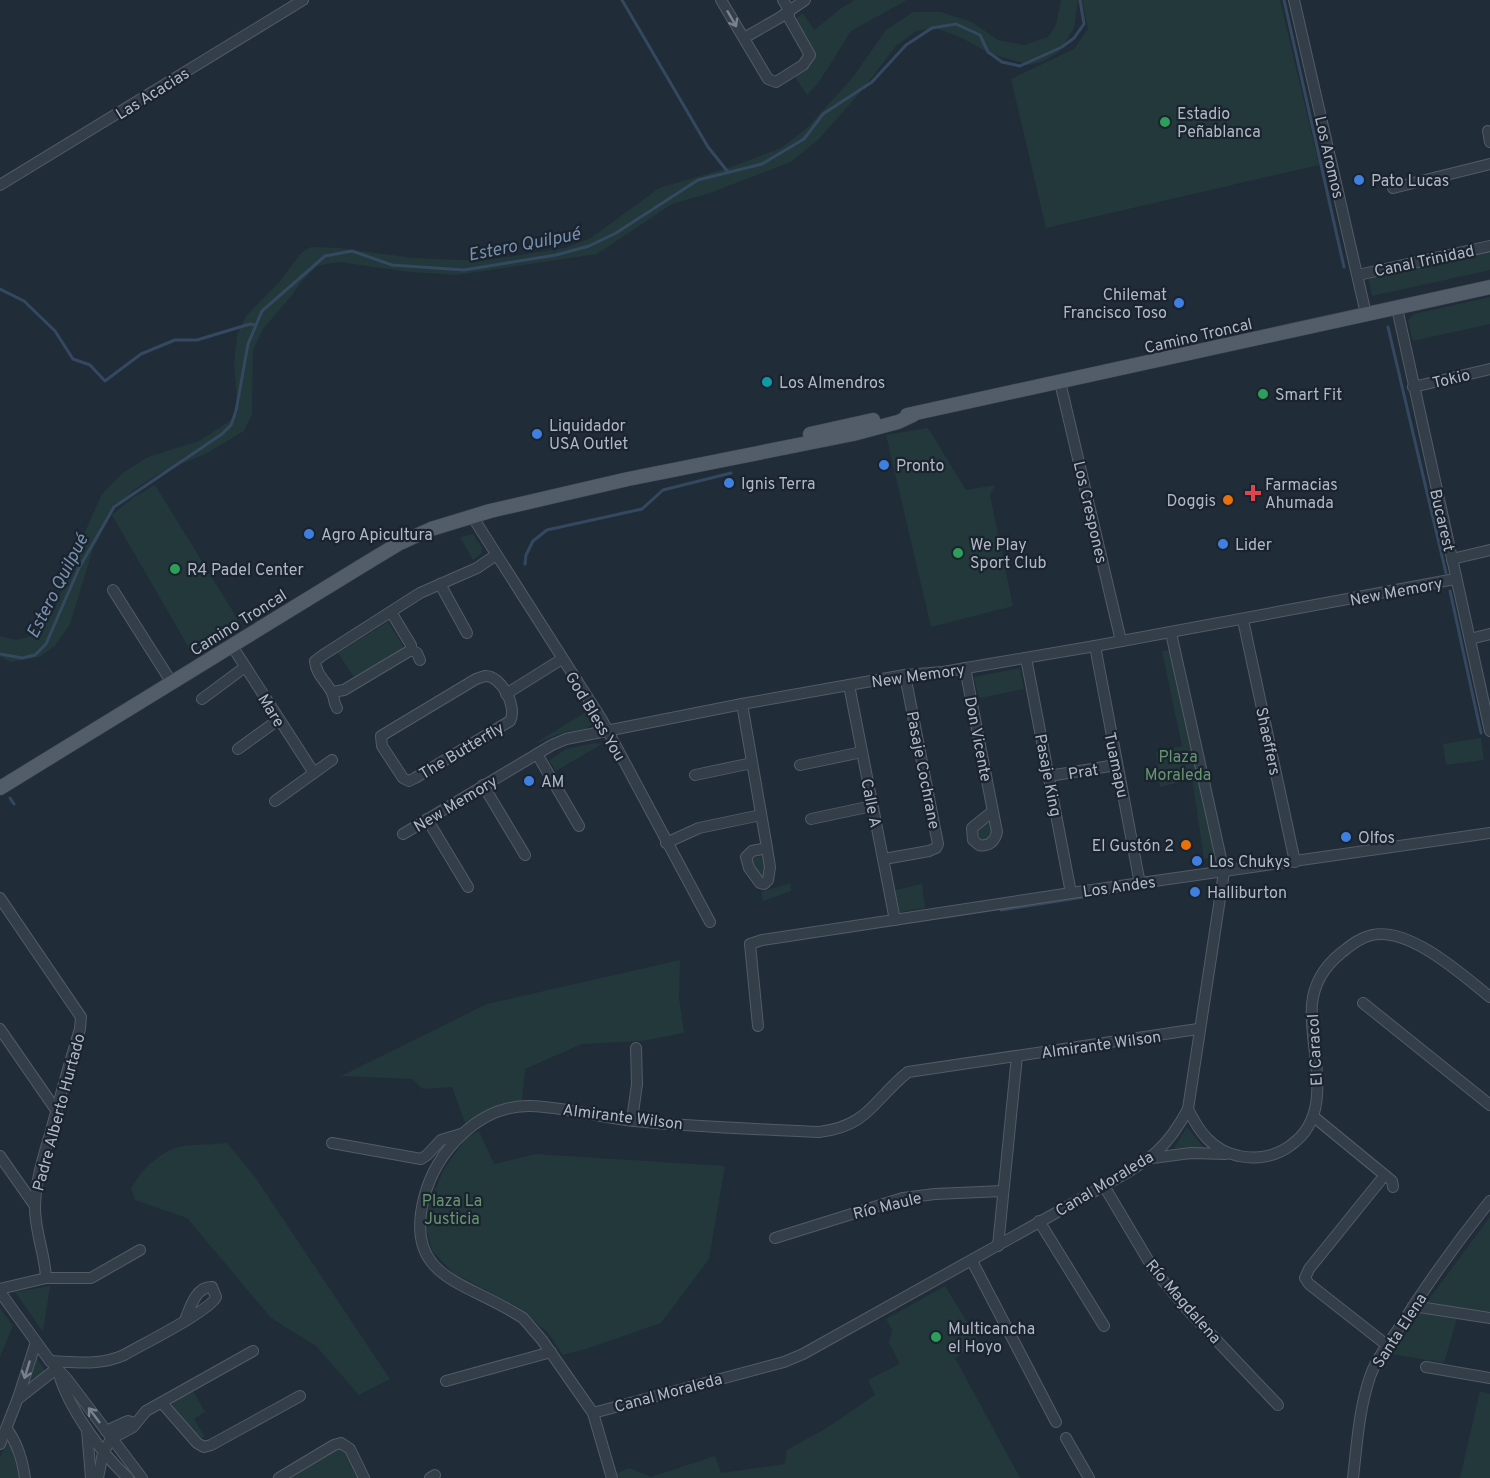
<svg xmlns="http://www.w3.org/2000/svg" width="1490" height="1478" font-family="Overpass,sans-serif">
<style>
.green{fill:#23383a}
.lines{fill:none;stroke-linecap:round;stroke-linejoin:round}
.stream{stroke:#344860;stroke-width:3}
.minor-casing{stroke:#525b67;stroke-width:12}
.major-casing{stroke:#3e4752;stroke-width:15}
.minor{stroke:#343e49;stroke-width:10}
.major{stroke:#525d69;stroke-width:14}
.oneway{stroke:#78818d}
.leisure-dot{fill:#2e9e5b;stroke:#1a232e;stroke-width:2}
.shop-dot{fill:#3f7fe0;stroke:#1a232e;stroke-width:2}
.culture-dot{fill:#0f9aa8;stroke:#1a232e;stroke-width:2}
.health-dot{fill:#e0444e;stroke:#1a232e;stroke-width:2}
.food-dot{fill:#e8710a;stroke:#1a232e;stroke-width:2}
.labels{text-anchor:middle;stroke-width:4.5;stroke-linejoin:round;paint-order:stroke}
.street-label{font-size:16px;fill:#afb8c5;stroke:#1a232e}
.poi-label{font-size:16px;fill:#afb8c5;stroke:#1a232e;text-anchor:start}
.park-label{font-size:16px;fill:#66966f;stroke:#1a232e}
.water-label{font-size:18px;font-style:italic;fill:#7690ae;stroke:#1a232e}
</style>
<rect width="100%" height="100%" fill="#212c39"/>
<g class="green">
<path d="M855 0H907L851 31 819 82 807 95 795 77 811 65 814 53 795 19 803 13 814 30 843 7Z"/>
<path d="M1061 0H1078L1074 28 1059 52 1044 61 1029 65 989 53 962 38 935 28 916 31 896 46 864 88 819 139 791 162 710 193 672 204 597 254 457 275 411 272 338 262 317 266 302 281 292 295 263 329 253 350 252 414 244 431 205 454 160 473 135 489 115 508 93 549 70 624 55 646 39 657 11 662 0 657V636L16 640 32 636 53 613 80 543 102 494 123 473 148 457 199 441 233 419 238 412 234 364 237 335 246 316 280 281 302 252 311 247 339 248 413 258 482 261 565 248 591 238 659 188 731 167 781 148 807 128 853 77 886 30 913 12H941L972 22 998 40 1024 45 1048 37 1056 25Z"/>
<path d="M1082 0H1280L1319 165 1046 228 1011 79 1074 49 1088 29Z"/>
<path d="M1490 250V270L1372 296 1368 277Z"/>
<path d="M1490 297V324L1413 341 1408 320 1414 314Z"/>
<path d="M928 428 966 490 995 485 990 495 1013 606 931 627 886 435Z"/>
<path d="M155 485 240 623 192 653 112 515 134 497Z"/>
<path d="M473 534 482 548 481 554 473 560 460 537Z"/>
<path d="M388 622 404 648 354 677 338 653Z"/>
<path d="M1170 650 1215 856 1204 859 1192 779 1160 787 1156 752 1182 746 1162 651Z"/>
<path d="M1020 668 1024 689 979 698 974 677Z"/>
<path d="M586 712 593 724 585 729 562 733 534 744Z"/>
<path d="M1481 738 1484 760 1446 765 1443 744Z"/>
<path d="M595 743 602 744 556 771 549 760 566 749Z"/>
<path d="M990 823 992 834 988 839 981 840 978 831 982 825Z"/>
<path d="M764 856 766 877 762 879 758 878 751 858Z"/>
<path d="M790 883 791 891 763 901 761 892Z"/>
<path d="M922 884 925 908 900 912 895 890Z"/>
<path d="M680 960 679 997 684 1033 642 1041 582 1044 525 1069 522 1100 494 1107 465 1123 452 1087 423 1089 412 1079 341 1076 487 1004Z"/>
<path d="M1187 1127 1204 1148H1174Z"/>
<path d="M479 1131 494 1164 536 1154 725 1166 709 1259 661 1323 586 1349 563 1355 548 1333 518 1307 453 1273 432 1251 426 1227 430 1202 444 1169 466 1138Z"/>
<path d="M227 1143 255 1177 390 1379 359 1395 316 1346 271 1318 187 1218 135 1200 131 1189C140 1171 155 1156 175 1148 185 1144 214 1145 227 1143Z"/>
<path d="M1490 1217V1314L1427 1302Z"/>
<path d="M50 1286 43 1332 15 1292Z"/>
<path d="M945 1286 980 1343 955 1358 1020 1478H619L617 1473 629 1468 651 1477 715 1456 721 1473 785 1464 787 1450 825 1429 875 1395 868 1380 900 1364 889 1342 892 1330 886 1319Z"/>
<path d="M0 1308 13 1326 0 1357Z"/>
<path d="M1420 1312 1457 1318 1444 1363 1392 1354Z"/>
<path d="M37 1358 46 1373 25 1387Z"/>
<path d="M192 1389 205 1412 194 1419 205 1437 200 1439 173 1407V1403Z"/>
<path d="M1480 1391 1490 1394V1478H1460Z"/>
<path d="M7 1441 14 1455 19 1478H0V1458Z"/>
<path d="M342 1447 359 1478H290Z"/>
</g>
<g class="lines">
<g class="stream">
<path d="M622 0 708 147 728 172"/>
<path d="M1284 0 1344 267"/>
<path d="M0 289 24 301 55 331 73 359 90 365 105 381 141 354 175 340H197L250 324 255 325"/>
<path d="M1388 327 1446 573"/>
<path d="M525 564 526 555 533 541 547 530 642 509 663 490 731 473"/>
<path d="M1450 591 1481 733"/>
<path d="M0 654 22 658 35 655 46 644 79 568 114 507 222 434 231 425 236 411 248 344 262 311 325 256 352 251 392 265 464 270 556 255 589 246 616 233 698 180 762 164 804 139 823 114 872 82 906 45 932 28 956 24 980 35 988 52 1002 62 1020 66 1062 47 1074 38 1084 24 1080 0"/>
<path d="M10 798 14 804"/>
<path d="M1001 910 1109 893"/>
</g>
<defs>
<g id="minor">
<path d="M721 0 768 79 776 82 803 65 810 55 789 18V10L783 0"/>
<path d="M1294 0 1366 314"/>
<path d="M744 38 779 18 805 0"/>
<path d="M1488 131 1490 142"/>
<path d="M0 185 303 0"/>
<path d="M1393 188 1490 164"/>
<path d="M1358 275 1490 246"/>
<path d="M1397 308 1490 731"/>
<path d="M1060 382 1121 641"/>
<path d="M1413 387 1490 369"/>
<path d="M472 516 602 720 710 922"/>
<path d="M1452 559 1490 550"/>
<path d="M440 584 467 633"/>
<path d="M113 590 172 683"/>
<path d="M391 612 411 645V650L417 653 420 660"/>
<path d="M1243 620 1295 862"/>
<path d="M1470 639 1490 634"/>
<path d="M232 646 314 773"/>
<path d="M1095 646 1140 884"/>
<path d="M1026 658 1071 893"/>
<path d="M965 668 997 832C995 841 989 847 979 845L973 840 972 828 993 811"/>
<path d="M485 676C501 675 518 707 510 721L415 778 409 781 403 778 382 746 381 736 476 679Z"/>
<path d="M849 685 895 920"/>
<path d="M332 692 344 690 411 650"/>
<path d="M506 694 562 659"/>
<path d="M202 699 245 667"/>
<path d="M742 704 767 848 770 867 768 880 764 884 760 883 749 868 746 857 752 851 767 848"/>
<path d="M337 708C333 702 335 699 332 693 327 682 316 675 315 661L323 655 420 593 477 568 496 555"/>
<path d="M238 749 278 720"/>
<path d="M537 754 579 826"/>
<path d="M800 765 862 752"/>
<path d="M695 775 752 763"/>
<path d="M1049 776 1116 765"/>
<path d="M483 785 525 855"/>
<path d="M275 801 332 760"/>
<path d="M427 819 468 887"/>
<path d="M811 819 872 806"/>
<path d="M403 834 552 745 566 739 742 704 905 675 943 672 1095 646 1455 579"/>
<path d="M666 843 699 828 761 815"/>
<path d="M884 859 929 851 936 848 938 844 905 675"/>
<path d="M0 898 81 1017 80 1029C70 1061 61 1094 52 1127 45 1152 36 1178 35 1205 34 1230 45 1253 46 1278"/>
<path d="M1363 1003 1490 1105"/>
<path d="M758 1026 750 944 762 940 1071 893 1490 833"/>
<path d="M0 1029 56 1110"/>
<path d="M1188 1109C1199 1132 1213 1151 1239 1156 1257 1160 1277 1156 1291 1145 1337 1113 1308 1049 1312 1004 1314 983 1325 966 1341 953 1350 946 1359 938 1372 935 1410 927 1461 974 1490 997"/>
<path d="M1314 1117 1392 1181 1393 1187"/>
<path d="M632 1120 637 1084 636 1048"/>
<path d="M332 1143 421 1159 427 1155 441 1140 461 1134"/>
<path d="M0 1156 35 1206"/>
<path d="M1152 1158 1191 1153 1226 1154"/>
<path d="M1380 1181 1309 1269 1305 1278 1309 1284 1388 1346"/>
<path d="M1104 1186 1154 1270 1186 1308 1278 1405"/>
<path d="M1039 1221 1104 1326"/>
<path d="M775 1238 903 1198 935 1194 1003 1191"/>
<path d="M998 1246 1017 1056"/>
<path d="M972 1261 1056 1422"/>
<path d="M0 1289 46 1278H91L140 1250"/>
<path d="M0 1292 50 1361 67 1379 142 1478"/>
<path d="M1413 1306 1490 1318"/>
<path d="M50 1361C75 1362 100 1366 124 1355 141 1345 210 1311 216 1297L212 1287C196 1286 190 1308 185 1320"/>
<path d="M1426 1367 1490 1378"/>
<path d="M59 1375C70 1410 101 1453 128 1478"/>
<path d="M446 1381 551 1352"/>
<path d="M19 1398 56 1369"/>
<path d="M162 1403 197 1443 204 1447 211 1445 300 1396"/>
<path d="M593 1413 784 1362 803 1354 1104 1186C1146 1161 1164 1154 1188 1109L1224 872 1171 633"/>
<path d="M7 1429C18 1445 22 1459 25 1478"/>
<path d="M87 1430 91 1478"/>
<path d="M106 1431 128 1421 135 1423"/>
<path d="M1066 1438 1089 1478"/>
<path d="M0 1444 18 1398 36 1342"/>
<path d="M98 1478 103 1453 111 1439 133 1427 146 1411 253 1351"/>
<path d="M279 1478 334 1445 341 1443 350 1449 364 1478"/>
<path d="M430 1478 435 1475"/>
<path d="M612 1478 593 1413 542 1340 523 1318 513 1312C462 1281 404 1276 424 1198 436 1151 479 1105 530 1106 565 1107 599 1117 634 1121 695 1127 758 1129 819 1132 869 1126 873 1100 908 1072L1198 1029"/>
<path d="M1353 1478C1357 1444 1359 1407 1371 1374 1377 1357 1389 1343 1399 1328 1427 1284 1457 1242 1490 1201"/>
</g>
<g id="major">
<path d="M907 415 1490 287"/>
<path d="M810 434 873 420"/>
<path d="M0 788 360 567 398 544 431 529 490 511 628 479 853 434 898 422 913 415"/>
</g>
</defs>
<use href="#minor" class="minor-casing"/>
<use href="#major" class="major-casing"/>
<use href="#minor" class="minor"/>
<use href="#major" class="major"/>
</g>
<defs><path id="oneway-shaft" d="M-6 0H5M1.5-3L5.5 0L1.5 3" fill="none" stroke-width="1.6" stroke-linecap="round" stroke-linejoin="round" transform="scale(1.5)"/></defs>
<g class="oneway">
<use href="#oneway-shaft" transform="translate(732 19) rotate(60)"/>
<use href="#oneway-shaft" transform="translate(27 1370) rotate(107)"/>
<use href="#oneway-shaft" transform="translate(94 1415) rotate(-127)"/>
</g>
<g class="leisure-dot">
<circle cx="1165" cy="122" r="6"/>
<circle cx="1263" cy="394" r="6"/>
<circle cx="958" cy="553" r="6"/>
<circle cx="175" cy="569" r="6"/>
<circle cx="936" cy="1337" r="6"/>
</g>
<g class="shop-dot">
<circle cx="1359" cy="180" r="6"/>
<circle cx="1179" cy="303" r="6"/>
<circle cx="537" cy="434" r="6"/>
<circle cx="884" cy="465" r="6"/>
<circle cx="729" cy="483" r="6"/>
<circle cx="309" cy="534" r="6"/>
<circle cx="1223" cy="544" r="6"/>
<circle cx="529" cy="781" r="6"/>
<circle cx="1346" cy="837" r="6"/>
<circle cx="1197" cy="861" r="6"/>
<circle cx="1195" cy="892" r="6"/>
</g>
<circle class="culture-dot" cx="767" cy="382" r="6"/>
<path class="health-dot" d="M1250 484h6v6h6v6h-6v6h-6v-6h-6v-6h6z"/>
<g class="food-dot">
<circle cx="1228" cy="500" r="6"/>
<circle cx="1186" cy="845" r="6"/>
</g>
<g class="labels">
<g class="street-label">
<text transform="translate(152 93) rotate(-32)" y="6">Las Acacias</text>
<text transform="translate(1330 157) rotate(77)" y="6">Los Aromos</text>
<text transform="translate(1424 260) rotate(-12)" y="6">Canal Trinidad</text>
<text transform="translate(1198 335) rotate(-13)" y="6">Camino Troncal</text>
<text transform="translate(1451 378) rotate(-13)" y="6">Tokio</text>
<text transform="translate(1091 512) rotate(77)" y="6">Los Crespones</text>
<text transform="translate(1443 520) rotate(77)" y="6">Bucarest</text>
<text transform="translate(1396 591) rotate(-11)" y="6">New Memory</text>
<text transform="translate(238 622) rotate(-32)" y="6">Camino Troncal</text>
<text transform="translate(918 675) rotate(-8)" y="6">New Memory</text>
<text transform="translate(272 710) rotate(58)" y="6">Mare</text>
<text transform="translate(596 716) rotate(59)" y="6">God Bless You</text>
<text transform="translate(979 739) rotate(79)" y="6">Don Vicente</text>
<text transform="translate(1269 741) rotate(78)" y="6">Shaeffers</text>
<text transform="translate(461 750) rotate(-31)" y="6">The Butterfly</text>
<text transform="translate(1117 765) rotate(78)" y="6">Tuamapu</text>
<text transform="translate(924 770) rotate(79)" y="6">Pasaje Cochrane</text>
<text transform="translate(1083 771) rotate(-9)" y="6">Prat</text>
<text transform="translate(1049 775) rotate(79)" y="6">Pasaje King</text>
<text transform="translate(455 803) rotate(-31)" y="6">New Memory</text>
<text transform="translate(872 803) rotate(79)" y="6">Calle A</text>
<text transform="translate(1119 886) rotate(-8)" y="6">Los Andes</text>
<text transform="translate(1101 1044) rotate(-8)" y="6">Almirante Wilson</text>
<text transform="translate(1314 1050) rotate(-93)" y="6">El Caracol</text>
<text transform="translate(58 1112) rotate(-75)" y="6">Padre Alberto Hurtado</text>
<text transform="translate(623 1116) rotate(7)" y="6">Almirante Wilson</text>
<text transform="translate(1104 1183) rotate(-31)" y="6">Canal Moraleda</text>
<text transform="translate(887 1205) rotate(-14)" y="6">Río Maule</text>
<text transform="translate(1184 1301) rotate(49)" y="6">Río Magdalena</text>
<text transform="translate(1399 1330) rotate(-57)" y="6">Santa Elena</text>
<text transform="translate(668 1392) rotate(-15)" y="6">Canal Moraleda</text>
</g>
<g class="poi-label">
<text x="1177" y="119">Estadio<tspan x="1177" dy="18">Peñablanca</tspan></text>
<text x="1371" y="186">Pato Lucas</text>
<text x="1167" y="300" text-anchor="end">Chilemat<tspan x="1167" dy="18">Francisco Toso</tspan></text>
<text x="779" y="388">Los Almendros</text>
<text x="1275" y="400">Smart Fit</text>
<text x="549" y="431">Liquidador<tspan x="549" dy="18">USA Outlet</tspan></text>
<text x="896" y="471">Pronto</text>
<text x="741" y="489">Ignis Terra</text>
<text x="1265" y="490">Farmacias<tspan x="1265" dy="18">Ahumada</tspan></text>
<text x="1216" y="506" text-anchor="end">Doggis</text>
<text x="321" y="540">Agro Apicultura</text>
<text x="970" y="550">We Play<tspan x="970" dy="18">Sport Club</tspan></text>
<text x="1235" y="550">Lider</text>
<text x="187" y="575">R4 Padel Center</text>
<text x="541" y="787">AM</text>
<text x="1358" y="843">Olfos</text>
<text x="1174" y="851" text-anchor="end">El Gustón 2</text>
<text x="1209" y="867">Los Chukys</text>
<text x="1207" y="898">Halliburton</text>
<text x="948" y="1334">Multicancha<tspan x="948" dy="18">el Hoyo</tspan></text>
</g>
<g class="park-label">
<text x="1178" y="762">Plaza<tspan x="1178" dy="18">Moraleda</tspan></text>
<text x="452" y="1206">Plaza La<tspan x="452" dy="18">Justicia</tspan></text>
</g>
<g class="water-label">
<text transform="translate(524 244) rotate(-11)" y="6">Estero Quilpué</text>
<text transform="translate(57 586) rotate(-63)" y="6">Estero Quilpué</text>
</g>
</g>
</svg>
